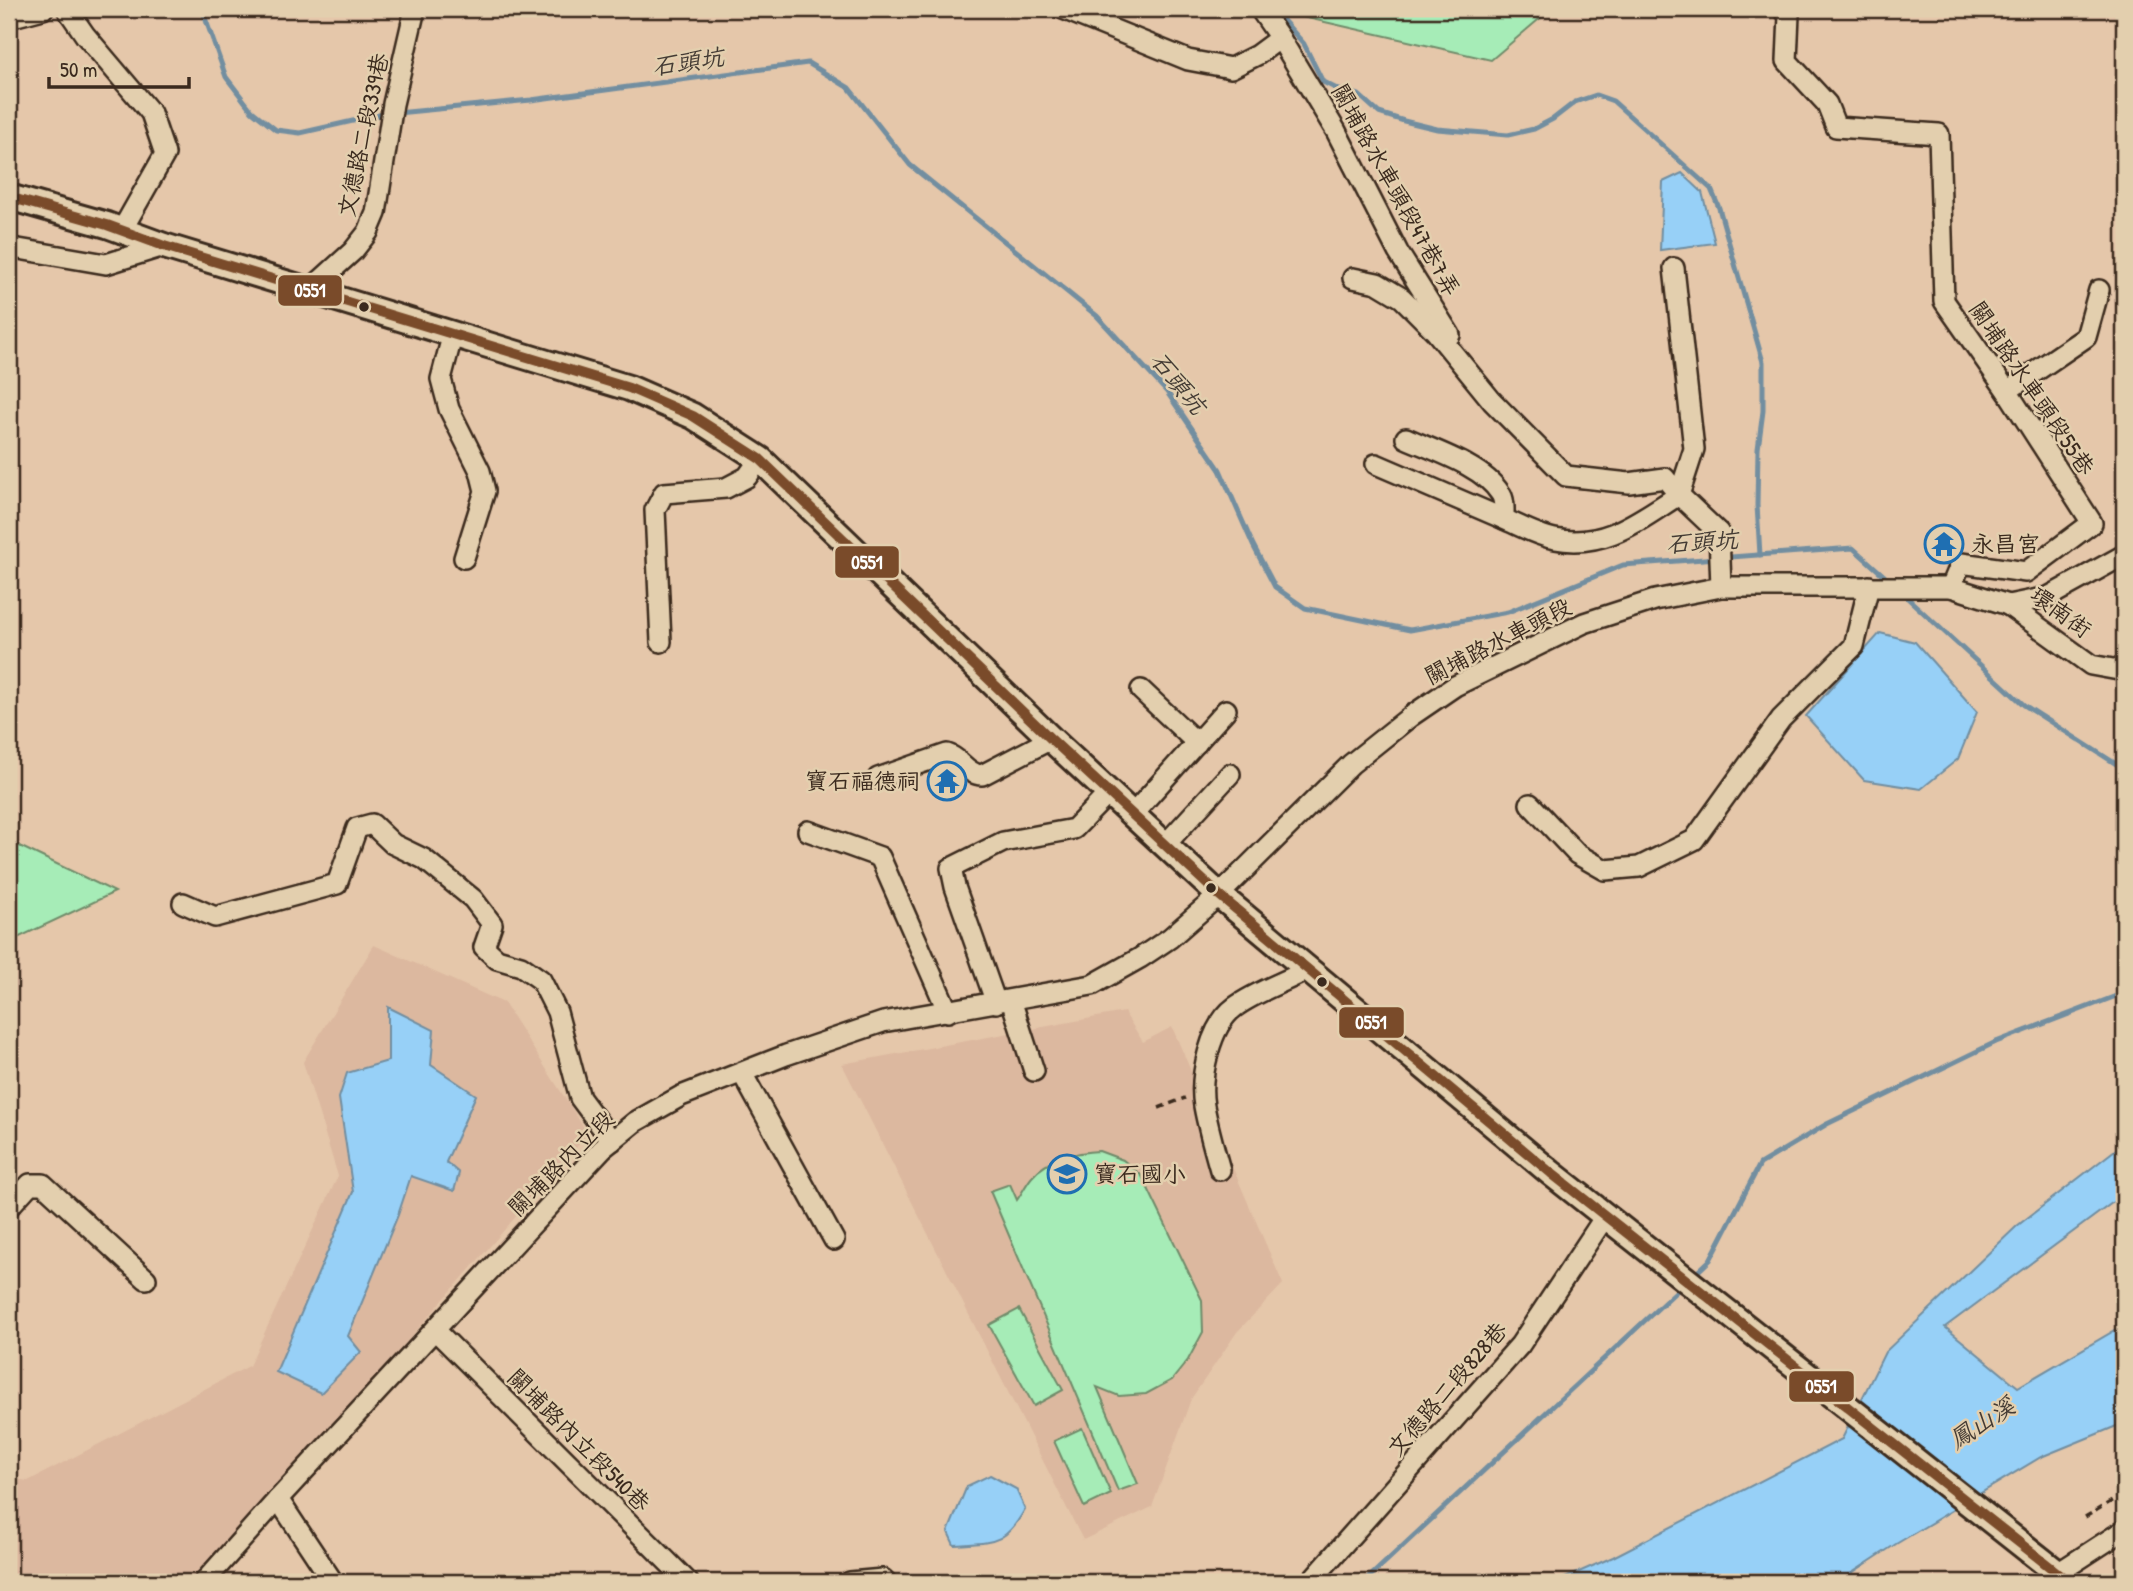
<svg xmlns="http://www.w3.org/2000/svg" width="2133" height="1591" font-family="'Patrick Hand','LXGW WenKai TC',sans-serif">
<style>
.built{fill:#dcb89f}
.green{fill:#a6ecb7;stroke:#708b6a;stroke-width:2}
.water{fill:#97d0f7;stroke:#728ea0;stroke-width:2}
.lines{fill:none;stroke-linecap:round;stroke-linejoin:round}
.stream{stroke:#728ea0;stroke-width:5}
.minor-casing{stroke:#3b2a1e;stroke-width:24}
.major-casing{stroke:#3b2a1e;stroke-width:30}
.path{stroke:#3b2a1e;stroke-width:3.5;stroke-dasharray:7 5;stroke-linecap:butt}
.minor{stroke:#e3cfae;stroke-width:19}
.major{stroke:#e3cfae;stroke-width:24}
.bus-1-casing{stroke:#e3cfae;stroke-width:16}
.bus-1{stroke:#7a4b2a;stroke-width:10}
.bus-dot{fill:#3b2a1e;stroke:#e3cfae;stroke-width:2.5}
.labels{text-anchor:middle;stroke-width:5;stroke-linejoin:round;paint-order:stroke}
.street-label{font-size:23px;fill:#3b2a1e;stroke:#e3cfae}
.poi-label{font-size:23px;fill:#3b2a1e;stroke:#e3cfae;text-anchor:start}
.water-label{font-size:24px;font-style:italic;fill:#443b34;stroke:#e3cfae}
.line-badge{stroke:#e3cfae;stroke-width:2.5}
.badge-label{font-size:19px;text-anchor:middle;font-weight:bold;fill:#fff}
</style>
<rect width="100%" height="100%" fill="#e5c7aa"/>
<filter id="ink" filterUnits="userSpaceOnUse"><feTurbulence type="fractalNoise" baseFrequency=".0143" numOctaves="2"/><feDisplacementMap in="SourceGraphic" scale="14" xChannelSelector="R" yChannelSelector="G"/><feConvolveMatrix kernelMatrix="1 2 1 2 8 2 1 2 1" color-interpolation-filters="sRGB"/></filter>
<g filter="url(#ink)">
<g class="built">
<path d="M374 945 504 1003 588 1134 197 1582H9V1478L28 1481 249 1366 338 1176 303 1062Z"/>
<path d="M1124 1012 1143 1042 1172 1027 1283 1284 1237 1332 1191 1399 1152 1507 1083 1540 842 1064Z"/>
</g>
<g class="green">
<path d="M1268 9H1551L1491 60Z"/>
<path d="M9 841 115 892 9 942Z"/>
<path d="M1099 1151 1123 1160 1142 1176 1202 1300 1203 1332 1188 1360 1172 1380 1146 1394 1119 1396 1097 1387 1138 1484 1118 1491 990 1191 1010 1184 1017 1200C1022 1193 1026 1184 1032 1177 1048 1158 1077 1152 1099 1151Z"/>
<path d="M1019 1309 1063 1390 1034 1406 989 1325Z"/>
<path d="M1082 1428 1111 1494 1084 1507 1054 1441Z"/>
</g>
<g class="water">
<path d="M1682 173 1702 192 1715 243 1660 250 1663 182Z"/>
<path d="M1880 633 1915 642 1977 712 1958 759 1921 789 1864 780 1806 716Z"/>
<path d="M388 1007 434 1030 431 1065 476 1095 446 1162 459 1173 454 1191 411 1176 398 1215 348 1336 361 1352 321 1393 276 1372 353 1192 339 1098 347 1073 388 1061Z"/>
<path d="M2124 1143V1194L1945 1327 2018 1387 2124 1325V1423L2041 1457 1896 1544 1838 1582H1556L1613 1557 1842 1439 1885 1352 2017 1226Z"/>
<path d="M990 1475 1016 1489 1025 1509C1005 1546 992 1542 954 1545L948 1532 967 1486Z"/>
</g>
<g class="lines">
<g class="stream">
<path d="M202 9 226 77 252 111 276 130 300 133 388 113"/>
<path d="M1273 9 1304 44 1323 82 1339 90 1359 95 1379 113 1404 121 1437 129 1508 135 1534 129 1553 119 1575 102 1596 95 1613 101 1711 189 1719 208 1763 362V411L1758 449 1757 505 1760 555"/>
<path d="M397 113 531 100 808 63 849 88 910 165 1097 316 1167 392 1220 470 1253 545 1275 587 1305 608 1410 630 1508 612 1623 565 1853 548 1890 581"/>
<path d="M1902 593 2024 705 2124 769"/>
<path d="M1692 1277 1710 1260 1760 1164 1827 1124 1996 1042 2124 993"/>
<path d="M1364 1582 1682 1286"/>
</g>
<defs>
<g id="minor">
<path d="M67 9 85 35 151 113 165 154 122 230"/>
<path d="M1063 9 1188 60 1231 68 1257 55 1280 38"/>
<path d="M1260 9 1280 38 1336 131 1398 252 1450 335"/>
<path d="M1783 9 1789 15 1787 61 1827 104 1836 127 1939 134 1944 301 2007 391 2092 523 2026 572 1961 563 1951 587"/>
<path d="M9 18 43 9"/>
<path d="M9 250 13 248 106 264 164 246"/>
<path d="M1674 268 1694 449 1679 495 1719 533 1721 587"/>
<path d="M1353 278 1377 283 1402 298 1435 331 1492 401 1566 476 1629 483 1665 478 1679 495C1639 520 1605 549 1555 539 1538 536 1520 526 1504 519 1504 511 1505 499 1500 493 1483 466 1435 451 1406 438"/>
<path d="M310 290 353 251 368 232 376 213 393 104 415 9"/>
<path d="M453 333 441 379 449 409 480 471 485 491 464 558"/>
<path d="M2007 391 2086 337 2099 290"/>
<path d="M1376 464 1504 519"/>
<path d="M2008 605 2091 665 2124 671"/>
<path d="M661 642 655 510 664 493 726 488 747 477 760 459"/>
<path d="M1141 690 1197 743"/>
<path d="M878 778 947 754C961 758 967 775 982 775L1051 739"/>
<path d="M1530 804 1577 854 1605 870 1639 867 1694 840 1781 719 1854 646 1869 586"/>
<path d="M1132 815 1226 710"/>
<path d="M808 831 880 857 948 1012"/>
<path d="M1164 846 1230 774"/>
<path d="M183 903 215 917 337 884 357 828 372 824 393 844 424 859 473 899 492 924 484 947 497 959 521 966 541 980 557 1012 580 1098 612 1141"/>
<path d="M1011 1000 1034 1071"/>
<path d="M996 1003 955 887 951 868 1003 842 1074 829 1109 793"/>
<path d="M742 1073 834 1240"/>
<path d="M1220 1170C1214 1149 1208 1128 1204 1106 1199 1077 1210 1025 1235 1007 1255 992 1285 982 1307 970"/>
<path d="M9 1207 30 1184H43L146 1279"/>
<path d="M436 1331 688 1582"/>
<path d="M278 1499 333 1582"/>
<path d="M204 1582 278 1499 602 1149 635 1122 681 1096 786 1055 883 1022 1092 985 1140 958 1170 938 1219 895 1351 764 1411 716 1455 686 1584 623 1655 600 1721 587H1951L2008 605 2048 597 2124 555"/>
<path d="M850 1582 883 1579 886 1582"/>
<path d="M1310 1582 1520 1345 1606 1215"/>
<path d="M2044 1582 2124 1530"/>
</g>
<path id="major" d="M9 197 107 225 164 246 629 388 693 416 760 459 1051 739 1219 895 1551 1173 2069 1582"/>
</defs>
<use href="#minor" class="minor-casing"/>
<use href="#major" class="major-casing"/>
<g class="path">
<path d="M1159 1108 1185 1098"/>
<path d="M2085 1517 2124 1494"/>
</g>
<use href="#minor" class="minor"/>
<use href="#major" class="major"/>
<defs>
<path id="bus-1" d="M9 197 107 225 164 246 629 388 693 416 760 459 1051 739 1219 895 1551 1173 2069 1582"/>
</defs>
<use href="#bus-1" class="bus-1-casing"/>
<use href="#bus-1" class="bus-1"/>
</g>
</g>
<defs>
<symbol id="temple-ring" viewBox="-11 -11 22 22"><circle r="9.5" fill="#e3cfae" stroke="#1f6fb2" stroke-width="1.5"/><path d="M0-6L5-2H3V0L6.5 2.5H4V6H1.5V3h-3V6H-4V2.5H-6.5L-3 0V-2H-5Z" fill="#1f6fb2"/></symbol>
<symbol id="school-ring" viewBox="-11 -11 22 22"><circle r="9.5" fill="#e3cfae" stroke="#1f6fb2" stroke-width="1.5"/><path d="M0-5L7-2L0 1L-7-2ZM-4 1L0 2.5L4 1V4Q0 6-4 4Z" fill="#1f6fb2"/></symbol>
</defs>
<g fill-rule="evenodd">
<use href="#temple-ring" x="1922" y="522" width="44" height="44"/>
<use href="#temple-ring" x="925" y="759" width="44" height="44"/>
<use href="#school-ring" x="1045" y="1152" width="44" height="44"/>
</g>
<g class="bus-dot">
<circle cx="364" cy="307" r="6"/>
<circle cx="1211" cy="888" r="6"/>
<circle cx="1322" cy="982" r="6"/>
</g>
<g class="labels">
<g class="street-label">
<text transform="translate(363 135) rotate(-78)" y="8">文德路二段339巷</text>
<text transform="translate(1396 190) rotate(61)" y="8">關埔路水車頭段47巷7弄</text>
<text transform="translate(2032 388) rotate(56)" y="8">關埔路水車頭段55巷</text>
<text transform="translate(2061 612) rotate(36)" y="8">環南街</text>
<text transform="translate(1498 641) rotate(-27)" y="8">關埔路水車頭段</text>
<text transform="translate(561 1163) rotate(-45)" y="8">關埔路內立段</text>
<text transform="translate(1447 1389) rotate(-49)" y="8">文德路二段828巷</text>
<text transform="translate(579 1440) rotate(45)" y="8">關埔路內立段540巷</text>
</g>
<g class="poi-label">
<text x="1971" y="552">永昌宮</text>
<text x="920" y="789" text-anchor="end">寶石福德祠</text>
<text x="1094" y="1182">寶石國小</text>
</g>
<g class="water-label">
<text transform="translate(688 62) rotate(-8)" y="8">石頭坑</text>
<text transform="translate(1178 383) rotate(51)" y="8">石頭坑</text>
<text transform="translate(1702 542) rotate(-4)" y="8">石頭坑</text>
<text transform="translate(1982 1423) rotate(-33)" y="8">鳳山溪</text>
</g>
</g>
<g class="line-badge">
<rect x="277" y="274" width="66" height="33" rx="7" fill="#7a4b2a"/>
<rect x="834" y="545" width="66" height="34" rx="7" fill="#7a4b2a"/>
<rect x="1338" y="1006" width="67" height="33" rx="7" fill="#7a4b2a"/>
<rect x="1788" y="1370" width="67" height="33" rx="7" fill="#7a4b2a"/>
</g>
<g class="badge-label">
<text x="310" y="297">0551</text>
<text x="867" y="569">0551</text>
<text x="1371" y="1029">0551</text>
<text x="1821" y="1393">0551</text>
</g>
<rect width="2133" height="1591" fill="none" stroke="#e3cfae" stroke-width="35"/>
<rect x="18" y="18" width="2098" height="1556" fill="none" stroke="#3b2a1e" stroke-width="2.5" filter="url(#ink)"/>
<path d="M49 77v10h140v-10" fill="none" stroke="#3b2a1e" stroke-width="3.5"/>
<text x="60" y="77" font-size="21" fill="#3b2a1e" stroke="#e3cfae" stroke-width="5" paint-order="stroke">50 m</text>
</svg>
